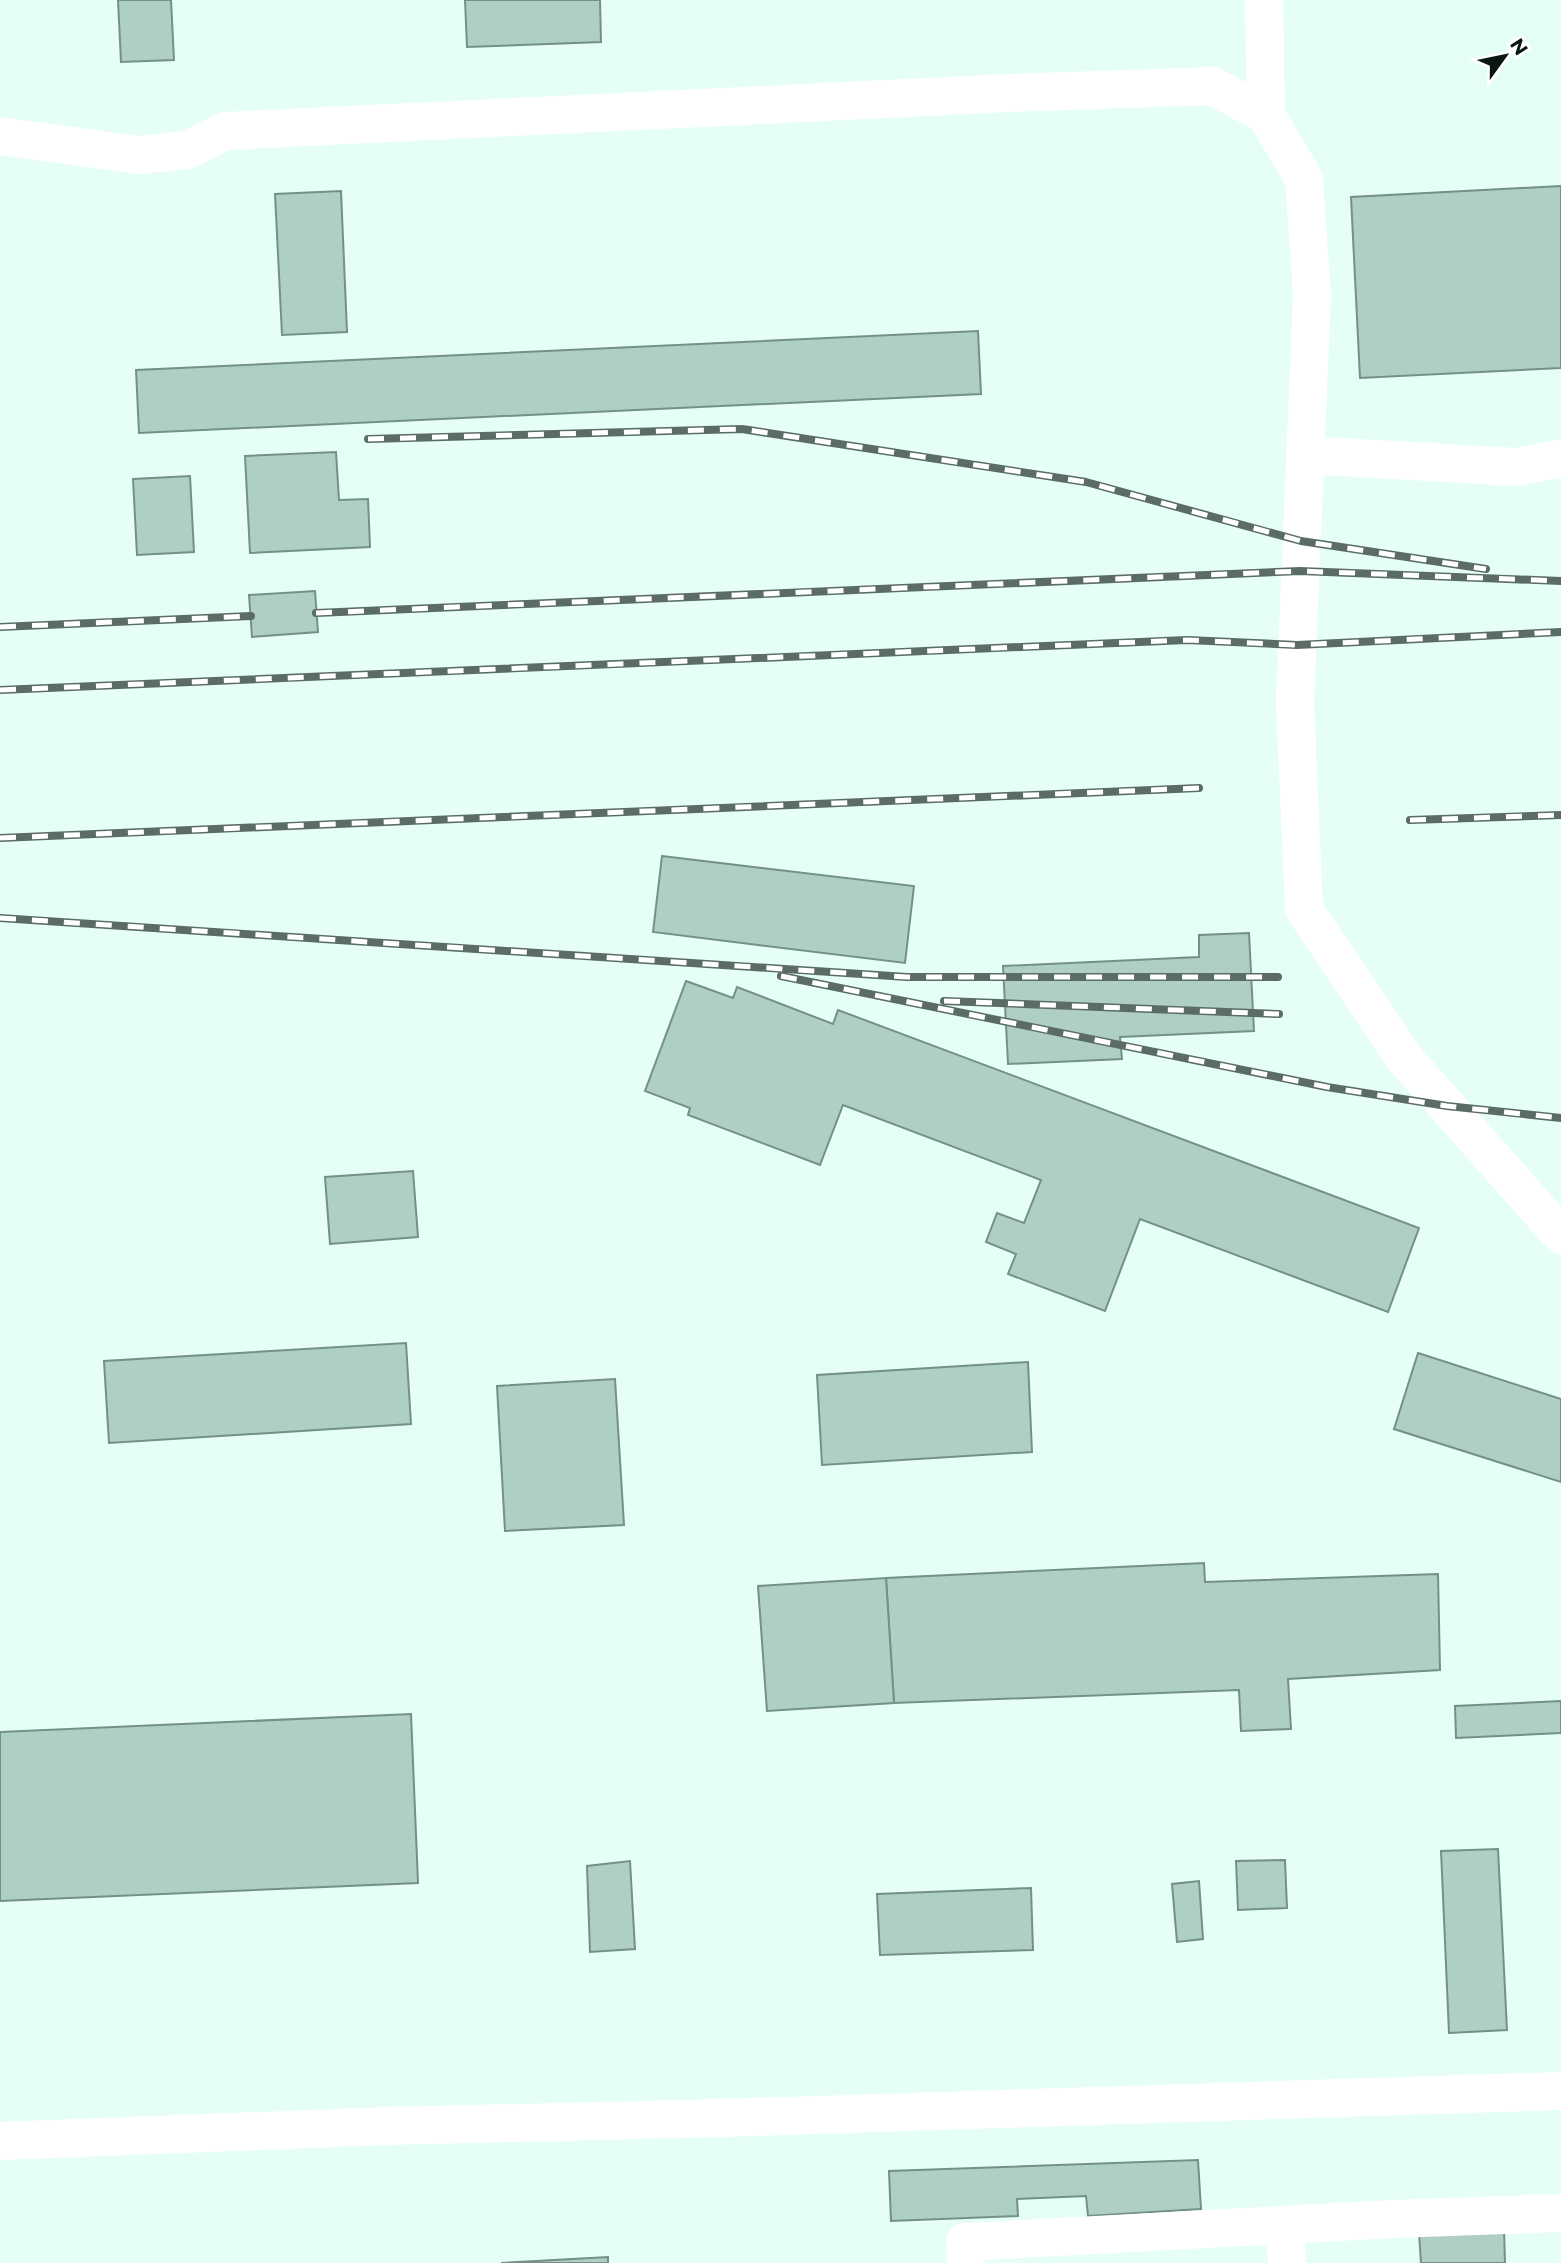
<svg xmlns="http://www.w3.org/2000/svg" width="1561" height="2263" font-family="Montserrat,sans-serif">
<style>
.building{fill:#afcfc3;stroke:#739186;stroke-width:2}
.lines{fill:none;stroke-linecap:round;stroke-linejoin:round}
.minor{stroke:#fff;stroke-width:38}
.rail-casing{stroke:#5b6c66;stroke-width:8}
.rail{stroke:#fff;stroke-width:5;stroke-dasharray:16;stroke-linecap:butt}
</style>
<rect width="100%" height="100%" fill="#e5fff5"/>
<g class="building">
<path d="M118 0H171L174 60 121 62Z"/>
<path d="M465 0H600L601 42 467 47Z"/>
<path d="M1561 186V368L1360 378 1351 197Z"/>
<path d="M341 191 347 332 282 335 275 194Z"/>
<path d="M978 331 981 394 139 433 136 370Z"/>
<path d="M336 452 339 500 368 499 370 547 250 553 245 456Z"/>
<path d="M190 476 194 552 137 555 133 479Z"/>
<path d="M315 591 318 632 252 637 249 595Z"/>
<path d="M662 856 914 886 905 963 653 932Z"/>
<path d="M1249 933 1254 1031 1120 1037 1122 1059 1008 1064 1003 966 1199 957V935Z"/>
<path d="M686 981 733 998 737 987 833 1024 838 1010 1419 1228 1388 1312 1140 1219 1105 1311 1008 1274 1016 1254 986 1242 997 1213 1024 1223 1041 1180 843 1105 820 1165 688 1115 690 1108 645 1091Z"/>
<path d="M413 1171 418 1237 330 1244 325 1177Z"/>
<path d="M406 1343 411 1424 109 1443 104 1361Z"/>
<path d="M1418 1353 1561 1399V1482L1394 1429Z"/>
<path d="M1028 1362 1032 1452 822 1465 817 1375Z"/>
<path d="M615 1379 624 1525 505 1531 497 1386Z"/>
<path d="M1204 1563 1205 1582 1438 1574 1440 1670 1288 1679 1291 1729 1241 1731 1239 1690 894 1703 886 1578Z"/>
<path d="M886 1578 894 1703 767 1711 758 1586Z"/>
<path d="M1561 1701V1733L1456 1738 1455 1706Z"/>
<path d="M411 1714 418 1883 0 1901V1732Z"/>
<path d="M1498 1849 1507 2030 1449 2033 1441 1851Z"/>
<path d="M1285 1860 1287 1908 1238 1910 1236 1861Z"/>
<path d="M630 1861 635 1949 590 1952 587 1866Z"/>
<path d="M1199 1881 1203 1939 1177 1942 1172 1884Z"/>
<path d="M1031 1888 1033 1950 880 1955 877 1894Z"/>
<path d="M1198 2160 1201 2209 1088 2216 1086 2196 1017 2199 1018 2216 891 2221 889 2171Z"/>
<path d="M1504 2228 1505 2263H1421L1419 2233Z"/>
<path d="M608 2257V2263H501Z"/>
</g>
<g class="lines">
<g class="minor">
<path d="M1264 0 1266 115"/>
<path d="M0 136 139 155 187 150 225 131 1010 93 1213 86 1266 115 1304 179 1312 295 1295 702 1304 909 1405 1059 1561 1235"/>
<path d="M1305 455 1517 467 1561 458"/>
<path d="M0 2141 389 2126 721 2118 1561 2091"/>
<path d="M1285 2225 1287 2263"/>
<path d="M966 2263 965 2242 1394 2219 1561 2213"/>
</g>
<defs>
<g id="rail">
<path d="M368 439 742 429 1086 482 1301 541 1486 569"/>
<path d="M316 613 1300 571 1561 581"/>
<path d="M0 627 251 616"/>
<path d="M0 690 1187 640 1297 645 1561 632"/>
<path d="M1410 820 1561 815"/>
<path d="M0 838 1199 788"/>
<path d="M0 918 907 977H1278"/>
<path d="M781 976 1327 1087 1447 1106 1561 1118"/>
<path d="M944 1001 1279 1014"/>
</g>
</defs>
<use href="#rail" class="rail-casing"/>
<use href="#rail" class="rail"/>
</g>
<g transform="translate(1505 56) rotate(57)" stroke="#ffffff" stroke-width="5" paint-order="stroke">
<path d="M0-5L12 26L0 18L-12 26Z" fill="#0a1612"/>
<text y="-10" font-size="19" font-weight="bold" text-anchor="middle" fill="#0a1612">N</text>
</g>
</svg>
